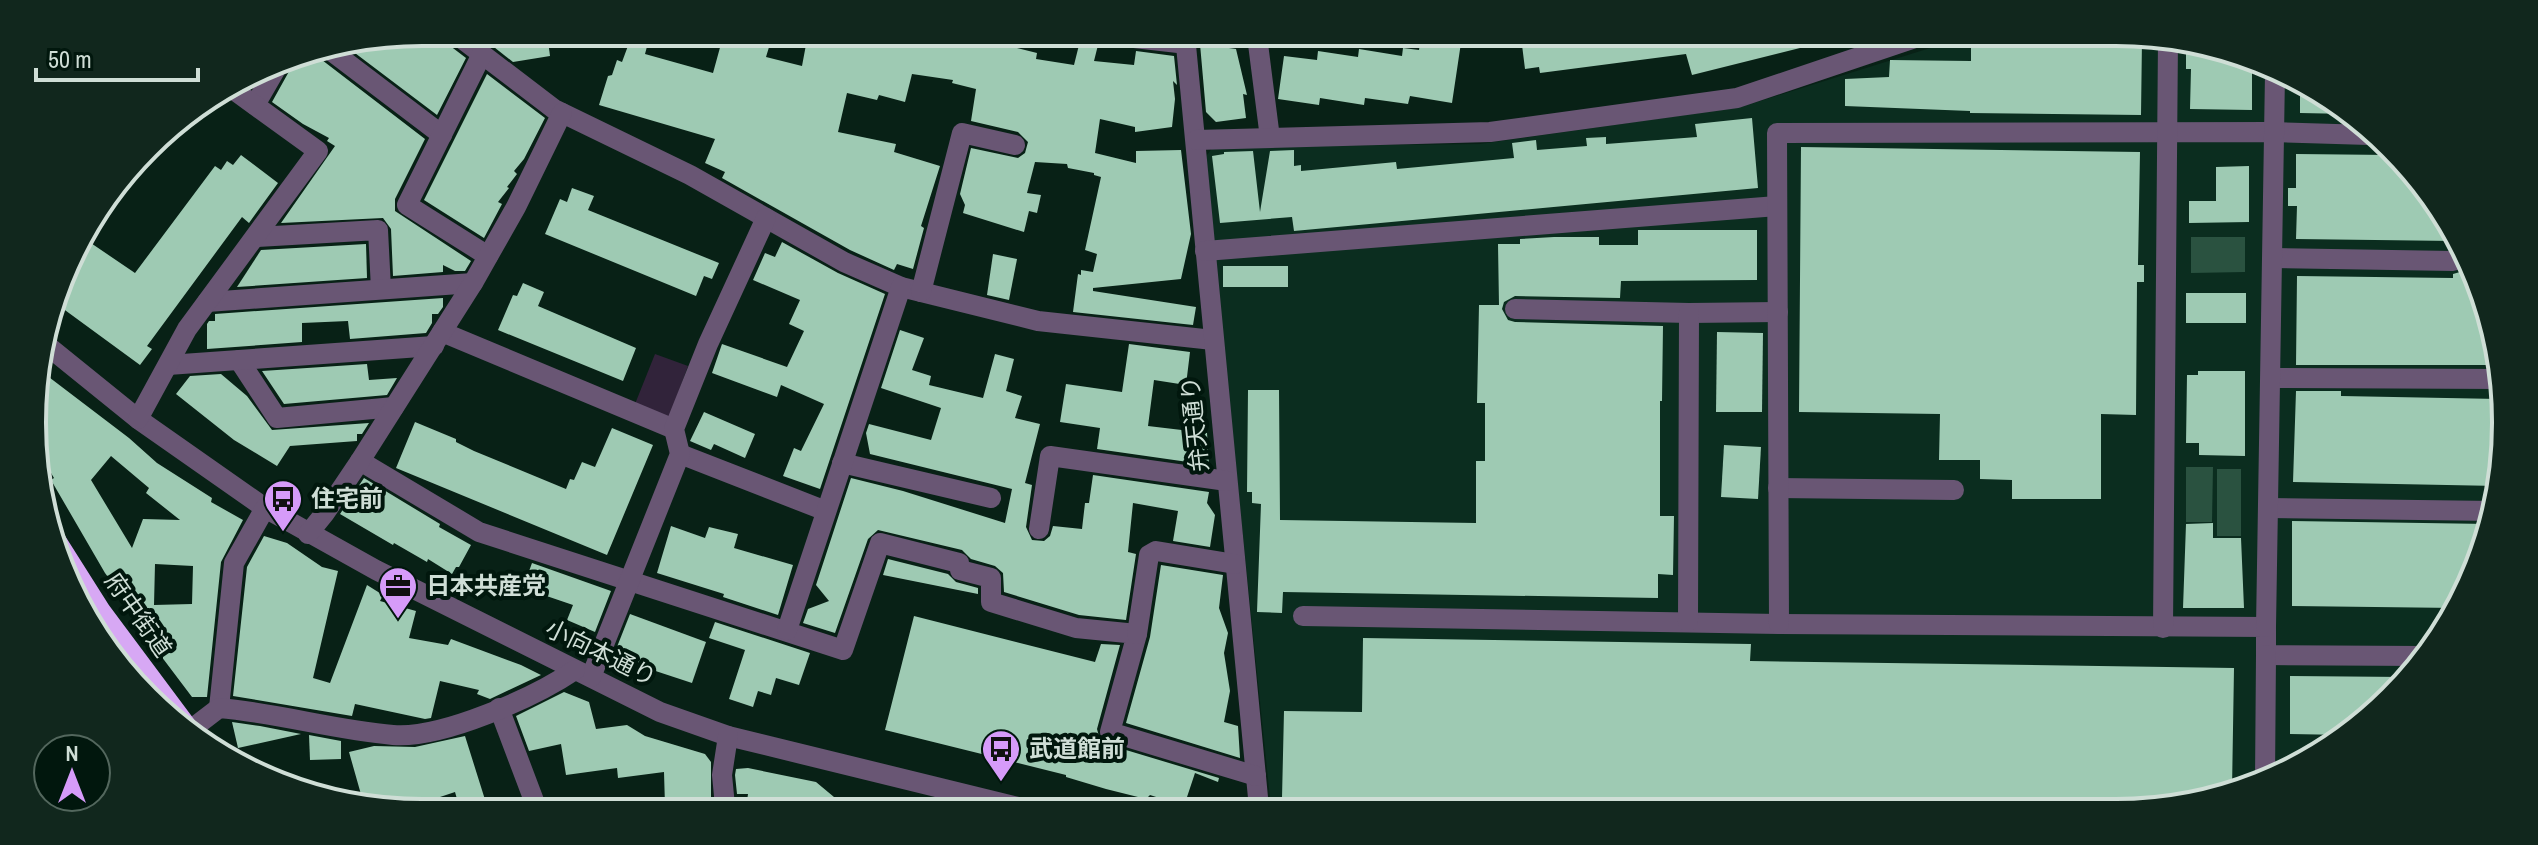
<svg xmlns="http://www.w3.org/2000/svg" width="2538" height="845" font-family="'Archivo Narrow','Noto Sans JP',sans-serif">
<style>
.built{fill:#0b2d1f}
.green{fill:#31233a}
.water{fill:#2a5240}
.building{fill:#9ecab3;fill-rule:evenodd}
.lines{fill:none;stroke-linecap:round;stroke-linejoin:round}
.minor{stroke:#695674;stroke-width:20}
.highway{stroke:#d7a8f4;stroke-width:24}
.labels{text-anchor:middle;stroke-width:8;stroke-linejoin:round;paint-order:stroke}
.street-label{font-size:24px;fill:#cfded6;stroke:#01170d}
.poi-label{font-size:24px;font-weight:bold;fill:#cfded6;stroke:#01170d;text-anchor:start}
.rim{fill:none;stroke:#cfded6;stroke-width:4}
</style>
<rect width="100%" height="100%" fill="#082116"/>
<path class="built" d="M1959 39 2192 40 2333 98 2440 206 2499 347 2498 499 2454 617 2373 716 2288 773 2167 810 1271 808 1204 159 1213 147 1480 144 1741 107Z"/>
<path class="green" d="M655 354 688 366 669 418 635 404Z"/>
<g class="water">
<path d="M2191 237H2245V272L2191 273Z"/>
<path d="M2186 467H2213L2212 522H2186Z"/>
<rect x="2217" y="469" width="24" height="67"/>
</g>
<g class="building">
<path d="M426 32H440L445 42 466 58 437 115 347 47Z"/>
<path d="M475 32 547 33 550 56 513 62Z"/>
<path d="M724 33 773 34 766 57 802 66 808 34H1003L1001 44 1037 53 1036 59 1074 65 1080 41 1098 45 1094 61 1134 65 1136 51 1174 56 1177 85 1173 81 1175 99 1172 127 1135 132V127L1100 119 1095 153 1136 163V151L1181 150 1191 234 1181 279 1093 288V291L1196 307 1193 325 1073 312 1078 274 1081 275V270L1093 272 1097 254 1085 250 1101 177 1094 175V173L1068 168 1067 164 1035 162 1027 193 1041 195 1037 213 1029 211 1024 232 963 213 965 205 960 194 971 148 1018 158 1025 153 1028 142 1018 132 971 121 976 89 952 83 953 80 912 74 905 102 879 95 877 100 847 93 838 132 896 144 894 152 940 166 921 226 924 228 913 269 897 264 894 270 850 250 722 178 725 172 705 163 715 139 599 105 608 76 612 75 617 60 622 62 632 35 649 39 645 54 713 73Z"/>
<path d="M1421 36H1462L1452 103 1410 96 1408 104 1365 98 1364 105 1320 98 1319 105 1278 99 1284 56 1317 60 1318 51 1358 57 1359 49 1402 56 1403 48 1419 50Z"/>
<path d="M1521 37H1582L1583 45 1640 37 1815 38 1816 44 1692 75 1686 54 1540 73 1539 67 1525 69Z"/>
<path d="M1971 39H2142L2141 115 1970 113V111L1845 106V79L1889 77 1890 60 1971 61Z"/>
<path d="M2186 40H2192L2252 65V110L2190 109 2191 69H2186Z"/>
<path d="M1200 44 1236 49 1247 95 1243 94 1246 118 1216 122 1206 112Z"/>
<path d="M318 53 322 60 425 139 395 199V211L471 261 465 271H455L443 265V272L393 276 391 229 383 218 281 223 335 146 327 141 329 138 303 124 272 102 292 66 293 58Z"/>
<path d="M487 74 545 118 524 159 514 171 517 174 507 187 509 188 498 202 502 204 484 238 424 200Z"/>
<path d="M2300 84 2333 98 2349 114 2300 113Z"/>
<path d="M1752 118 1758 188 1294 231 1292 217 1220 223 1212 156 1224 154V152L1253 151 1260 212 1270 151 1294 150V166L1301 165V171L1396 162 1397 169 1514 158 1512 143 1536 140 1537 150 1587 146 1586 138 1606 137V144L1697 137 1695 124Z"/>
<path d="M1801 147 2140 152 2138 265H2144V282H2137L2136 415 2101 414V499H2012V480L1980 479V460H1939L1940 414 1799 412Z"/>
<path d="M2296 154 2390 155 2440 206 2458 249 2454 248V241L2296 239 2297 206H2288V188H2296Z"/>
<path d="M241 155 278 183 249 223 242 217 147 346 152 349 140 365 58 305 72 249 82 237 135 273 215 166 221 170 227 161 233 165Z"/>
<path d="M2249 166V222L2189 223V201H2216V167Z"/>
<path d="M572 188 594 196 588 210 719 263 712 279 704 276 696 296 545 234 560 199 567 202Z"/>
<path d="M1638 230H1757V280L1621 281 1620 298 1515 296 1504 302 1502 309 1508 320 1515 322 1663 326 1662 401H1660V516H1674L1673 575 1658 574V598L1283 592 1282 613 1257 612 1261 504 1252 503V492H1247L1248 390H1279L1280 520 1476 523V461H1485V403H1477L1479 305H1499L1498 244H1520V239L1554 237H1599V245H1638Z"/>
<path d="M782 242 838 273 885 294 820 489 783 476 794 448 801 451 824 404 781 385 777 397 712 373 722 344 787 367 804 331 789 324 800 300 753 280 765 253 775 257Z"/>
<path d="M366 244 367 278 237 287 261 250Z"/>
<path d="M993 254 1017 259 1009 300 987 295Z"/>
<path d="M2465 265 2499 347V365H2296L2297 276 2453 278V274L2460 272Z"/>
<rect x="1223" y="266" width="65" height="21"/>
<path d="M523 283 544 292 538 306 636 348 623 381 498 330 513 295 517 296Z"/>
<rect x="2186" y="293" width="60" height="30"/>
<path d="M443 298V307L438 314H432V323L426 333 350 339 348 321 302 323V342L207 349V324L209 321H215V314Z"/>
<path d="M900 330 924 338 912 370 931 376 929 385 983 398 995 354 1014 359 1006 391 1022 396 1015 418 1040 424 1025 483 1032 485 1026 527 1032 540 1044 541 1050 536 1053 526 1082 529 1085 503H1089L1093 475 1209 492 1207 503 1215 515 1210 547 1173 541 1178 511 1133 503 1128 552 1136 554 1126 620 1079 615 1004 592 1003 573 995 566 971 559 962 550 878 530 868 539 835 633 803 623 808 609 829 601 816 585 851 478 903 491 1005 523 1012 489 870 454 866 433 869 424 931 440 941 408 881 388Z"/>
<path d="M1717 332 1763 333 1762 412H1716Z"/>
<path d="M1129 344 1190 352 1186 385 1154 380 1148 426 1207 433 1209 465 1097 449 1100 428 1060 422 1066 384 1122 392Z"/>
<path d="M367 364 369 380 397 378 387 395 284 404 262 371Z"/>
<path d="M37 368 129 438 157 463 212 498 211 502 243 520 221 562 207 697H192L155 648 153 641V648L130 596H122L105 573 51 480 54 478 41 456ZM111 456 149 488 146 493 180 520 143 519 132 548 91 480ZM155 564 193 566 192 604 154 605Z"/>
<path d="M2198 371H2245V456L2199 455V443H2186L2187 375H2198Z"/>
<path d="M221 374 247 396 272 430 369 423 362 434H357V441L290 446 277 466 234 440 176 394 190 376Z"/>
<path d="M2296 391H2341V396L2499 399 2498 486 2293 482Z"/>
<path d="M704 412 755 434 745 458 714 444 711 450 690 441Z"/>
<path d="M415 422 456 439V442L474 451 566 489 570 479 574 480 582 462 595 467 612 428 653 445 607 555 396 468Z"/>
<path d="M1724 445 1761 447 1758 499 1721 497Z"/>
<path d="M364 478 440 524 439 527 471 545 459 567H456L452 574 428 559 427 562 394 543 393 545 340 514Z"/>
<path d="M2292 521 2489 524 2457 608 2292 606Z"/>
<path d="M2213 523V538H2241L2244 608H2183L2186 524Z"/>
<path d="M671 526 705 538 709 527 738 534 734 548 793 565 778 615 723 597 724 594 657 573Z"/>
<path d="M264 536 287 543 322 567 338 571 313 678 330 683 367 585 383 595 380 601 416 611 409 638 448 645 451 639 521 665 541 675 490 699 477 694 479 690 440 681 431 718 425 719 355 704 352 716 233 696 247 567Z"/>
<path d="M888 559 948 574 956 582 978 588V594L883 575Z"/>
<path d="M532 563 611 591 595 632 567 620 573 605 523 588Z"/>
<path d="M1161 565 1223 575 1219 608 1228 633 1224 653 1230 691 1224 722 1238 726 1240 758 1126 723 1150 637Z"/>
<path d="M630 614 706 642 692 683 613 657Z"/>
<path d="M914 616 1095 662 1101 644 1120 645 1097 729 1100 740 1106 744 1219 778 1218 782 1195 773 1184 806 1150 795 1146 799 1106 789 1066 777V775L885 730Z"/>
<path d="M715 622 810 653 799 685 776 678 771 695 758 691 753 707 729 699 745 650 709 638Z"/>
<path d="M1363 638 1751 644 1750 661 2234 668 2232 790 2167 810 1361 808V799L1282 798 1284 711 1362 712Z"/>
<path d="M2290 676 2405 677 2373 716 2345 735 2290 734Z"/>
<path d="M564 692 589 702 596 729 627 725 645 736 705 754 711 762V804L665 806 664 772 618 778 617 768 566 775 561 744 529 751 516 716Z"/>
<path d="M232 722 260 726 301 734 238 748Z"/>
<path d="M309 735 341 741V759L310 760Z"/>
<path d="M465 736 487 806H459L455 792 413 806 364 805 349 752 374 746 415 747Z"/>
<path d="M748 768 816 782 846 807 764 806 765 802 747 801 748 794H737L735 775 736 769Z"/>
</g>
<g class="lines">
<g class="minor">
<path d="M453 32 554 109 690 175 844 262 901 287 1038 321 1213 340"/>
<path d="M1108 35 1187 44"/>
<path d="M1185 35 1259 808"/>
<path d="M1257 36 1270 138"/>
<path d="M330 50 442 135"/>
<path d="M482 54 407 205 488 256"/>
<path d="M255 105 281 60"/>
<path d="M1196 140 1490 132 1737 98 1915 38"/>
<path d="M257 237 378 230 381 289"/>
<path d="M1205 251 1777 206"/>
<path d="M2273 258 2453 261"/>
<path d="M921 292 962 133 1015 145"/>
<path d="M207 302 473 283"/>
<path d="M1515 309 1689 313 1778 312"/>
<path d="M442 332 674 429"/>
<path d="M44 343 138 419 265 508 376 570 660 712 728 736 1018 807"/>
<path d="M239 360 277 418 394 407"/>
<path d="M168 365 434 346"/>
<path d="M2271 378 2499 379"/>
<path d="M138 419 187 329 318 151 231 88"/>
<path d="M680 454 826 511"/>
<path d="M360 461 479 532 843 650 880 543 959 563 960 570 991 578V602L1076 628 1137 634 1110 732 1256 776"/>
<path d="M842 463 991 498"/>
<path d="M1778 488 1954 490"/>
<path d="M2268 508 2494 511"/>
<path d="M1039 529 1050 456 1227 481"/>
<path d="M308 534 325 513 360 461 473 283 516 207 562 113"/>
<path d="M1303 616 1779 624 2266 627V655L2422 656"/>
<path d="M1688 622 1689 313"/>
<path d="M1779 624 1777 133 2273 132 2369 135"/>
<path d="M2266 627 2275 74"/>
<path d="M2163 628 2168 39"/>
<path d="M787 630 901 287"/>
<path d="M1137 634 1149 555 1156 551 1235 564"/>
<path d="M591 677 680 454 674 429 708 344 766 218"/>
<path d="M219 708 234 563 265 508"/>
<path d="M499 708 536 806"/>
<path d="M189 731 219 708C277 713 335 730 393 735 442 739 535 697 575 670"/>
<path d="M2265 780 2266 655"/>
<path d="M725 806 722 775 728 736"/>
</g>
<path class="highway" d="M49 533 99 612 184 726"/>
</g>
<defs>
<symbol id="bus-pin" viewBox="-11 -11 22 30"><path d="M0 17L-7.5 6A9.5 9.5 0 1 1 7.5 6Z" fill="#d69bf9" stroke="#01170d"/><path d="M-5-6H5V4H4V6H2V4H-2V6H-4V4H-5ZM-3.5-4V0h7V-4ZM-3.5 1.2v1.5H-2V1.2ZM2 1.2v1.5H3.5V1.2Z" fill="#111"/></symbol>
<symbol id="office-pin" viewBox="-11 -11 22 30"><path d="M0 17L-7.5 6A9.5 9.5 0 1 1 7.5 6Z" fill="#d69bf9" stroke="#01170d"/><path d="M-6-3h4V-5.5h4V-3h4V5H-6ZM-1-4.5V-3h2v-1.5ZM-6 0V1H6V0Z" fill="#111"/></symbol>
</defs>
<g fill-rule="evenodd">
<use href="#bus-pin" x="261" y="477" width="44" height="60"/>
<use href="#office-pin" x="376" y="564" width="44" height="60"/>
<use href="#bus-pin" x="979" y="727" width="44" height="60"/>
</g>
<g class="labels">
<g class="street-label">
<text transform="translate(1195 424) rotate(-96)" y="8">弁天通り</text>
<text transform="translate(138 615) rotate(55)" y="8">府中街道</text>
<text transform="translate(601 653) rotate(26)" y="8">小向本通り</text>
</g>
<g class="poi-label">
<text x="311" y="507">住宅前</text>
<text x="426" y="594">日本共産党</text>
<text x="1029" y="757">武道館前</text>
</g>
</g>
<path d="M0 0H2538V845H0ZM422 46H2116A376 376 0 0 1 2492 422V423A376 376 0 0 1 2116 799H422A376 376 0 0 1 46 423V422A376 376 0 0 1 422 46Z" fill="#11271d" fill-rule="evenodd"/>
<path class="rim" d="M422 46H2116A376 376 0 0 1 2492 422V423A376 376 0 0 1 2116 799H422A376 376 0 0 1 46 423V422A376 376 0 0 1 422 46Z"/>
<g transform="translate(72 773)"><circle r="38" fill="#01170d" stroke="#53675d" stroke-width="2"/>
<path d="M0-6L14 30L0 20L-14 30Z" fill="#d69bf9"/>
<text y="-12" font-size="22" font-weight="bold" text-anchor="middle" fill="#cfded6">N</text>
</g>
<path d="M36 68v12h162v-12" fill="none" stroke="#cfded6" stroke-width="4"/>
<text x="48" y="68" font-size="24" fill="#cfded6" stroke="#01170d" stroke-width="6" paint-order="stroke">50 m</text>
</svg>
